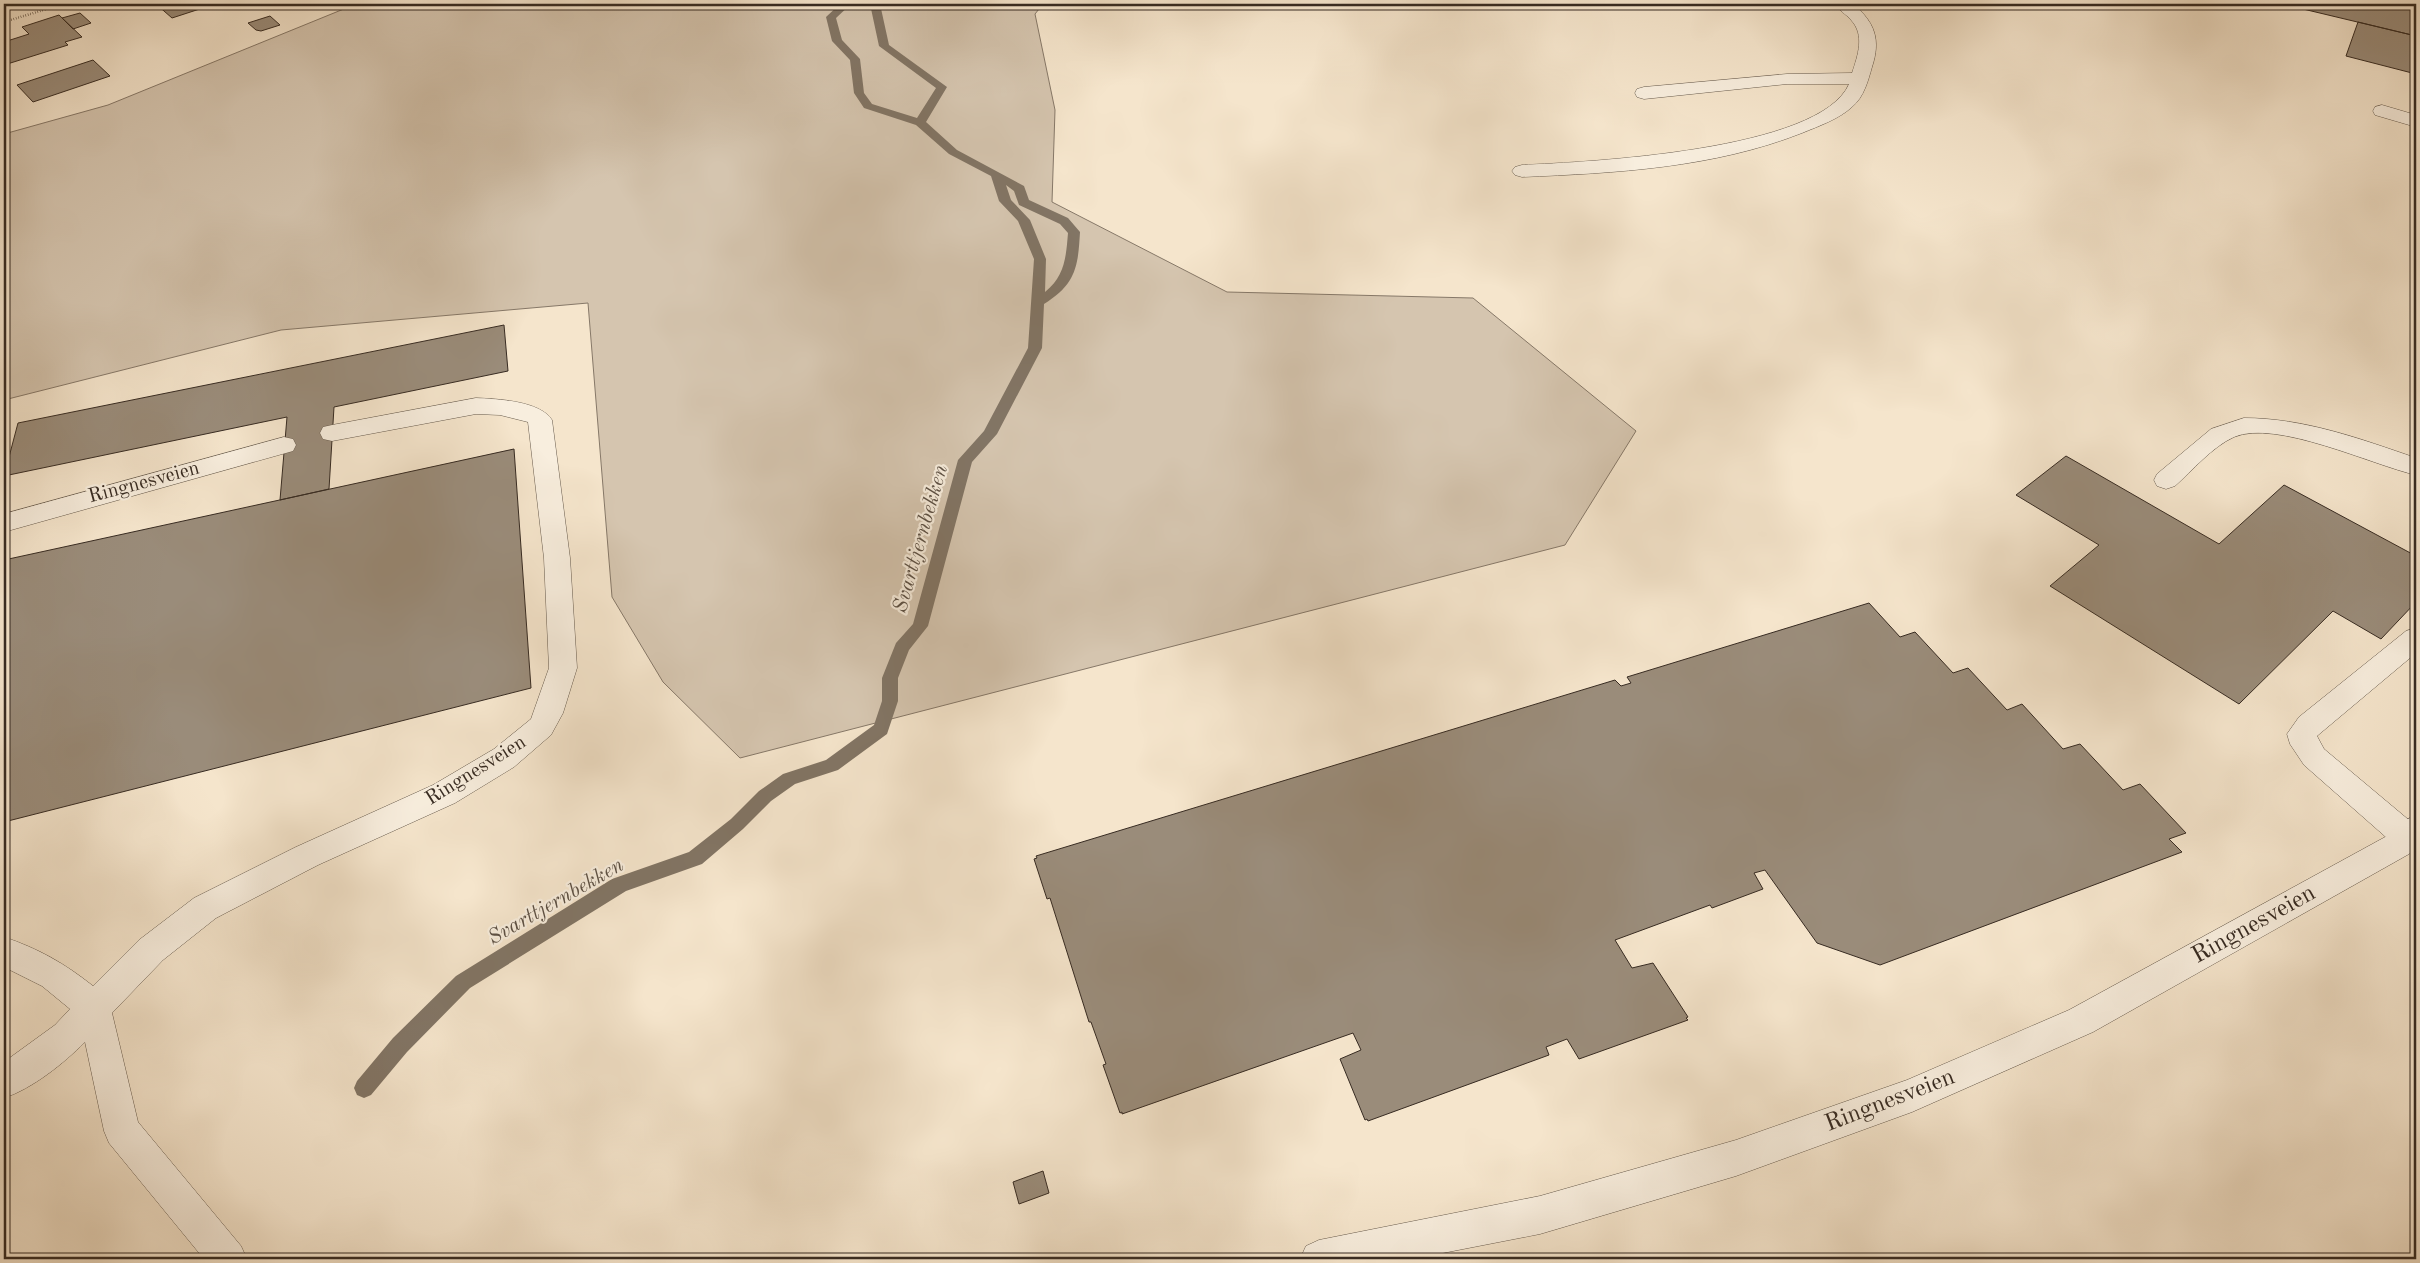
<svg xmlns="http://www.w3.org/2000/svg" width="2420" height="1263" viewBox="0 0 2420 1263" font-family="'Old Standard TT',serif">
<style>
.green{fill:#d5c5af;stroke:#867868}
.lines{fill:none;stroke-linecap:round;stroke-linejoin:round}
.stream{fill:#827565;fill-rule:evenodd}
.building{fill:#9a8c7a;stroke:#372b22}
.lane-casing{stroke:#665a4c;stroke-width:1}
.street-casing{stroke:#665a4c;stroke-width:1}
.path{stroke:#372b22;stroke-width:2.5;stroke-dasharray:0.5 2;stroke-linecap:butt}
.lane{fill:#f8eede;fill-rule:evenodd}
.street{fill:#f8eede;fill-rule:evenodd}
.labels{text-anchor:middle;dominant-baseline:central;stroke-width:4.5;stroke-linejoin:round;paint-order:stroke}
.street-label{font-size:20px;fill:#372b22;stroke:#f8eede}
.water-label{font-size:21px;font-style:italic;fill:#5c5044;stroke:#f8eede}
.near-street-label{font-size:24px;fill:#372b22;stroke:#f8eede}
</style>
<rect width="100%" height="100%" fill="#f5e5cc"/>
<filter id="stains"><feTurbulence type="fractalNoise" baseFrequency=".004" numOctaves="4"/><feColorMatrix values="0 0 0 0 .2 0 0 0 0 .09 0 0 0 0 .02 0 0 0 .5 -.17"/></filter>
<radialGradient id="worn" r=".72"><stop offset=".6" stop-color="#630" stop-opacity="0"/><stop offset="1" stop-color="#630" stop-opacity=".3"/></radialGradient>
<path class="green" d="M356,4h687l-8,10 20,96 -3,92 175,90 246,6 163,133 -71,114 -825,213 -77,-76 -51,-85 -24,-294 -307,27 -277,70v-266l104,-29z"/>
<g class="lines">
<path class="stream" d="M840,4h11l-15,14 6,22 18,19 4,34 8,11 45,14 19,-30 -57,-42 -9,-42h10l9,41 58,42 -21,35 31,28 67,36 5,14 39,18 12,14c-2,35 -4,52 -36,72l-2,44 -45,86 -25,28 -44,164 -19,24 -11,28v23l-11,33 -49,36 -43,14 -24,17 -28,28 -41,35 -76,27 -156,97 -63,64 -36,43 -7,3 -7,-3 -3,-7 3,-7 36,-43 63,-62 156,-97 77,-27 42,-33 28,-28 24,-17 43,-14 48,-35 8,-24v-23l14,-35 17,-19 45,-164 26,-29 44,-83 6,-89 -16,-38 -19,-20 -8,-25 -42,-22 -33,-29 -52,-17 -10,-15 -4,-33 -18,-19 -6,-24zM1006,185l8,6 5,14 41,19 8,9c-2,24 -3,43 -23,59l1,-33 -16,-39 -19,-20z"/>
</g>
<path class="building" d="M156,4h59l-43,14z
M2308,4h108v32l-113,-27z
M80,13l11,10 -18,6 -11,-11z
M59,15l23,22 -17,5 3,3 -64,20v-23l25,-8 -7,-7z
M270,16l10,9 -19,6 -5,-1 -8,-7z
M2358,22l58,14v38l-70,-18z
M93,60l17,16 -77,26 -16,-17z
M504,325l4,46 -174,36 -5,82 -49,11 7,-83 -283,59 14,-53z
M514,449l17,239 -527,134v-262z
M2066,456l153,88 65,-59 132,71v46l-35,37 -48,-28 -94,93 -189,-118 49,-41 -83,-50z
M1869,603l31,34 15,-5 38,41 15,-5 39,42 15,-6 41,45 17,-5 43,46 17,-6 46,49 -17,6 13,13 -302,113 -63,-22 -52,-73 -11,3 9,16 -51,19 -2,-3 -95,35 17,28 21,-5 35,54 -2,1 2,2 -109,39 -12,-20 -21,8 3,8 -181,66 -1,-2 -2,1 -25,-61 21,-9 -8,-17 -231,81v-2l-2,1 -17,-48 3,-1 -15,-42h-2l-39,-124 -3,1 -13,-40 3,-1 -1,-2 579,-176 6,6 10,-3 -4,-6z
M1043,1171l6,22 -30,11 -6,-22z"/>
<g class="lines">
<defs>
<path id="lane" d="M1835,4h18c22,18 28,36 19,63 -4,14 -8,30 -20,40 -13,12 -33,19 -50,26 -89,35 -186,40 -280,44l-7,-2 -3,-4 3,-4 7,-2c66,-3 298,-14 327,-81h-62l-143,15 -7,-2 -2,-4 2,-4 7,-2 143,-13 65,-1c6,-18 13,-38 -1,-53 -5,-6 -13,-10 -16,-16z
M2382,105l34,10v12l-41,-12 -2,-4 2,-4z
M476,398c22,1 64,3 76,22l18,138 7,110 -14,45 -12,22 -37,32 -59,36 -137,62 -102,53 -53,42 -51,53 26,109 103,124 6,13h-43l-95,-116 -5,-12 -19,-89c-22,22 -52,46 -81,56v-36l51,-37 15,-16 -28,-23 -38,-19v-30c35,12 60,26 89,49l46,-46 55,-42 102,-51 137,-62 61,-36 37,-30 18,-51 -5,-110 -16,-136 -28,-7 -24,-1 -144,27 -9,-2 -3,-6 3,-6 9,-2z
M2244,418c60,0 117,21 172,40v17c-44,-10 -140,-56 -182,-38 -22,10 -41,33 -59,49l-9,3 -9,-3 -3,-6 3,-6 54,-45z
M284,437l9,2 3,6 -3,6 -289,81v-18z
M2416,628v25l-99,83 7,13 92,77v21l-9,3 -11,-4 -92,-81 -14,-21 -3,-10 12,-17 107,-86z"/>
<path id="street" d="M2416,816v32l-7,6 -316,178 -181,80 -176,64 -196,58 -128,25h-112l6,-13 13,-6 221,-44 196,-56 171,-60 162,-70 318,-174 18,-16z"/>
</defs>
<use href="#lane" class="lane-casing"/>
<use href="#street" class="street-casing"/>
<path class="path" d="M4,22l59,-18"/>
<use href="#lane" class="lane"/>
<use href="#street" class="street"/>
</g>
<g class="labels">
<g class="street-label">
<text transform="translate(144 483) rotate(-15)">Ringnesveien</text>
<text transform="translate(476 771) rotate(-32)">Ringnesveien</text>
</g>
<g class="water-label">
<text transform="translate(921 539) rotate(-74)">Svarttjernbekken</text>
<text transform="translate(556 902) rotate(-30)">Svarttjernbekken</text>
</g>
<g class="near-street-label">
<text transform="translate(2254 925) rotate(-29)">Ringnesveien</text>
<text transform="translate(1890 1101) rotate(-21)">Ringnesveien</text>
</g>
</g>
<rect width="2420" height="1263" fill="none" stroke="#f5e5cc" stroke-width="20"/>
<rect x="5" y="5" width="2410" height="1253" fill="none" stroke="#372b22" stroke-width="2.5"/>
<rect x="10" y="10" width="2400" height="1243" fill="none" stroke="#372b22"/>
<rect width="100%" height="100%" filter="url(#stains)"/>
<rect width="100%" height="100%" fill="url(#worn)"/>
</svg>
